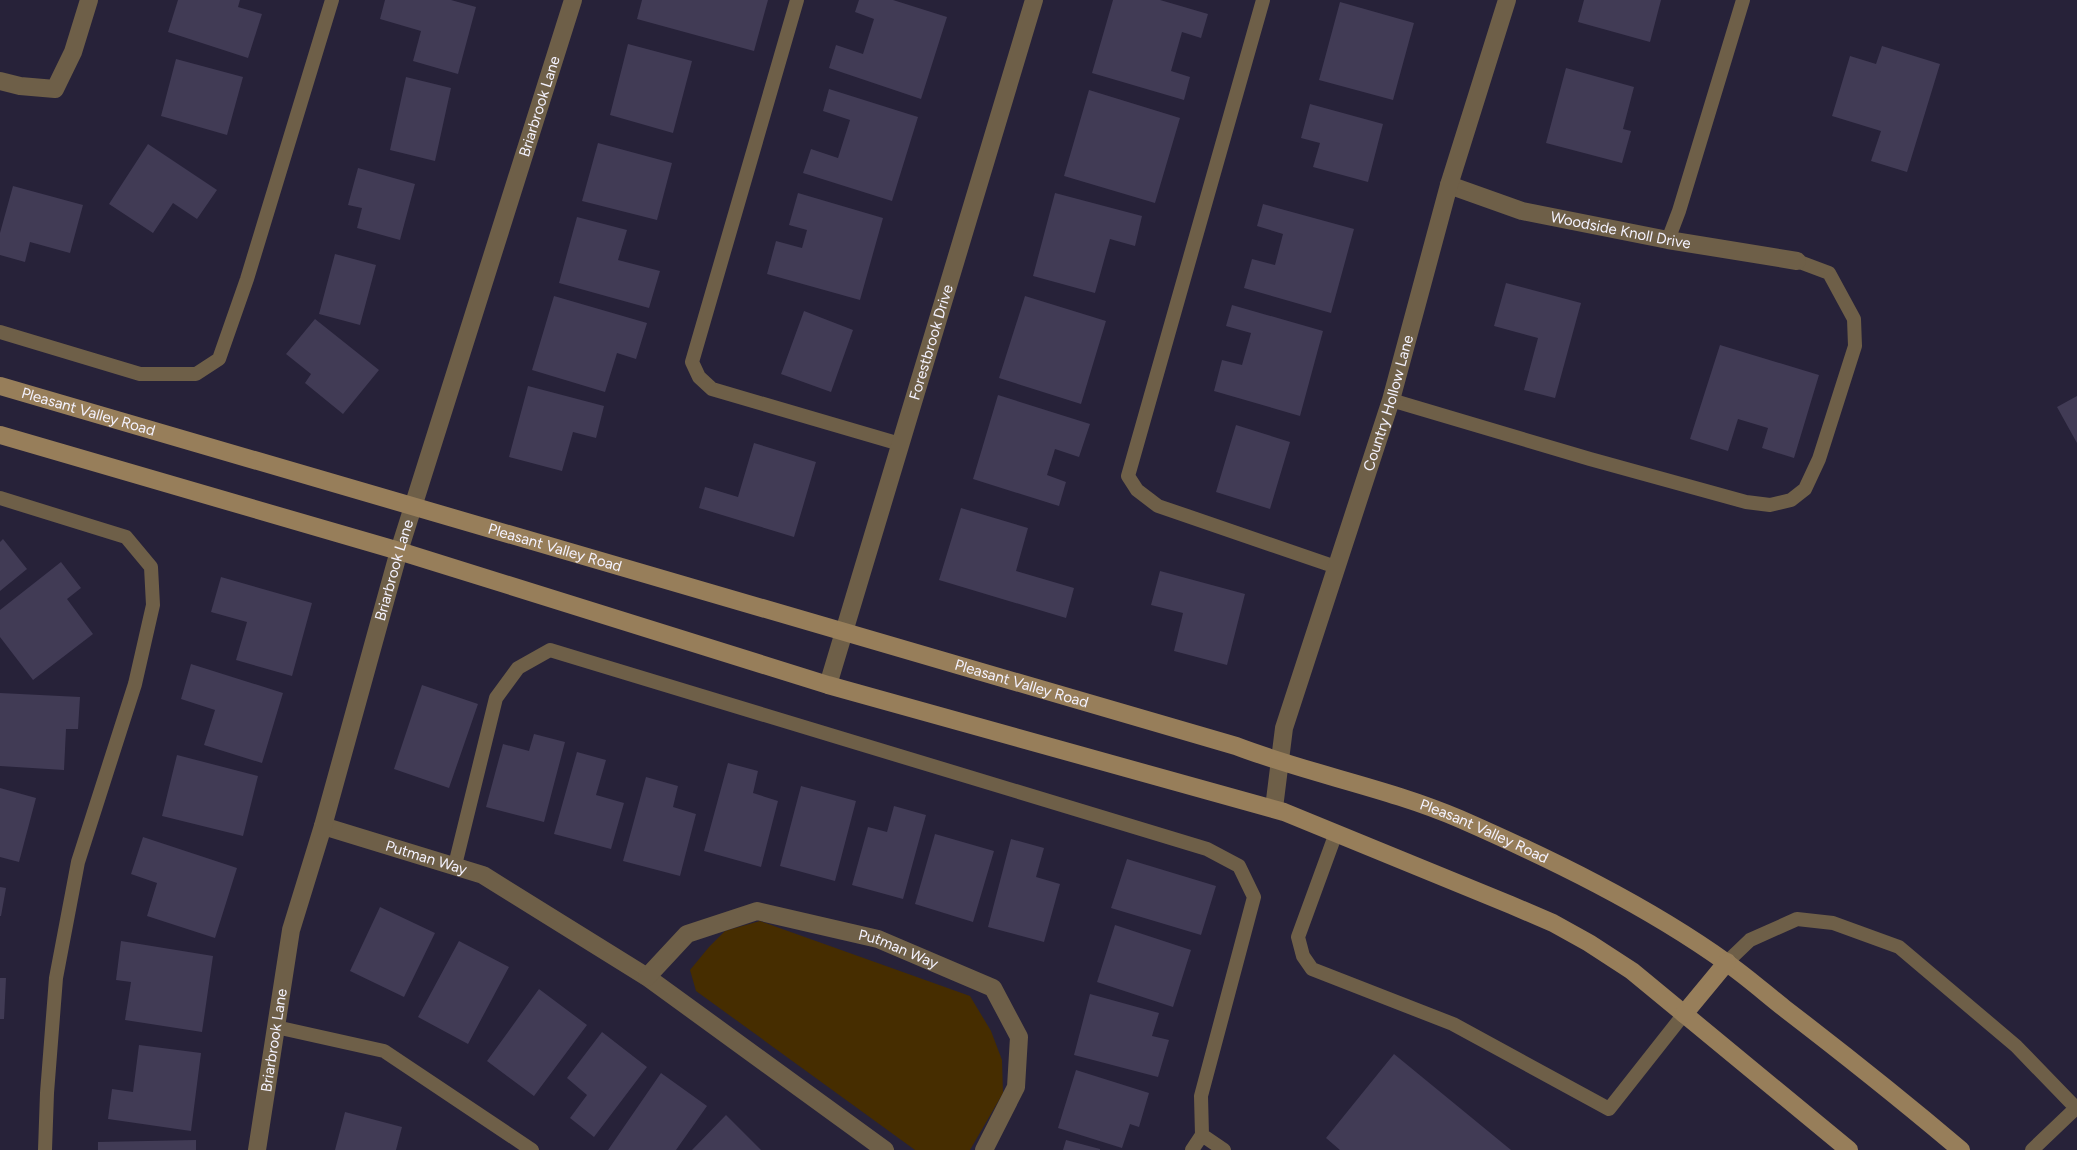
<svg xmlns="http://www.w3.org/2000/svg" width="2077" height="1150" viewBox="0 0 2077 1150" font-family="Figtree,sans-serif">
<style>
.green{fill:#462d00}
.building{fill:#413b55}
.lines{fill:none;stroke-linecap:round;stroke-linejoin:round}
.lane{stroke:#6e5f48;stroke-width:14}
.street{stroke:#6e5f48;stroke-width:18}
.secondary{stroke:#977e5a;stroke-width:18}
.labels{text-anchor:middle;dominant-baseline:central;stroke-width:6;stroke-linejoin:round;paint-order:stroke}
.street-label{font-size:15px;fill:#f4f2fe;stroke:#272239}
</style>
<rect width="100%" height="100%" fill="#272239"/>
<path class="green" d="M760,921l210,75 21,35 11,29 1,33 -33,57h-55l-219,-159 -6,-21 19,-23 16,-16z"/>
<path class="building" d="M178,0h62l-2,7 24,7 -14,44 -80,-26z
M385,0h66l25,7 -18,67 -45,-13 8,-30 -41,-12z
M642,0h126l-14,51 -117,-32z
M859,0h34l54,17 -26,82 -92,-31 7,-23 27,9 11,-35 -19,-7z
M1113,0h47l48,14 -7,24 -19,-6 -11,39 19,6 -6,23 -92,-27z
M1584,0h77l-11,42 -72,-20z
M1340,2l74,21 -21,77 -74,-20z
M628,44l64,17 -19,72 -63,-18z
M1882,46l58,18 -33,108 -36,-11 10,-30 -49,-15 18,-60 26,8z
M176,59l67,18 -16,58 -66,-19z
M1566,68l68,19 -11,42 8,2 -9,32 -76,-20z
M406,77l45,11 -16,73 -45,-11z
M829,89l89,28 -26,84 -89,-28 8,-24 27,9 12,-38 -27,-9z
M1089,90l91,28 -25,85 -91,-27z
M1310,104l73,20 -15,58 -55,-15 7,-24 -19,-5z
M598,143l74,20 -15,57 -75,-19z
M148,144l69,46 -20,29 -24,-16 -20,30 -44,-29z
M358,168l57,16 -15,56 -43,-12 5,-20 -14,-3z
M13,186l70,19 -13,48 -40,-11 -5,20 -25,-7v-22z
M798,193l85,25 -23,82 -93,-26 9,-33 26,7 5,-18 -18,-5z
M1055,193l87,23 -7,30 -25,-7 -15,54 -62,-17z
M1263,204l91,25 -23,84 -87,-25 8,-29 23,6 8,-31 -26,-8z
M577,217l50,13 -9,30 42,11 -11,37 -90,-25z
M335,254l41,11 -16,60 -41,-11z
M1506,283l75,20 -26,95 -31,-8 14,-52 -44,-12z
M554,296l93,27 -11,36 -19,-6 -12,39 -73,-22z
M1025,296l81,25 -25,83 -82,-26z
M1232,305l91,26 -23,85 -86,-25 8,-31 20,5 9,-32 -25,-7z
M804,311l49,19 -22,62 -50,-18z
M315,319l64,51 -36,44 -38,-31 6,-9 -25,-20z
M1720,345l99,30 -25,83 -32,-10 6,-20 -30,-9 -10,32 -38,-12z
M528,386l76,20 -8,32 -23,-6 -11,39 -53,-14z
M998,395l92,29 -11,33 -24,-8 -8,26 19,7 -7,24 -86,-27z
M2077,396v47l-20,-36z
M1236,425l54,17 -20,67 -54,-17z
M754,443l62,19 -22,75 -95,-29 6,-21 33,10z
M961,508l67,20 -12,43 58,17 -8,30 -127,-38z
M3,539l24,30 -27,22v-49z
M61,562l20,26 -14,11 26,35 -60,46 -33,-43v-27z
M1160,571l85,23 -18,71 -53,-14 9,-38 -32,-8z
M221,577l91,26 -20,73 -56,-16 11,-38 -36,-10z
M191,664l92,29 -21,70 -58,-18 11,-35 -34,-11z
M422,685l56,19 -29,84 -55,-19z
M0,693l80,4 -2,32h-12l-2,41 -64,-4z
M534,734l31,8 -21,80 -58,-15 17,-63 26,7z
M577,752l29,8 -10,35 28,8 -13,46 -57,-15z
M177,755l81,21 -15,60 -81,-20z
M728,763l30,8 -5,22 25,8 -17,66 -57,-16z
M646,777l32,9 -5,21 23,7 -16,62 -57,-15z
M801,786l55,15 -21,80 -55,-15z
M0,788l36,10 -17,64 -19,-5z
M894,806l32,9 -23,84 -51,-14 16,-58 19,5z
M935,834l59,17 -21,71 -58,-18z
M143,837l94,31 -22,70 -68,-22 10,-33 -26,-9z
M1011,839l33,9 -8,29 24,7 -16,58 -56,-15z
M1127,859l89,27 -15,49 -90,-27z
M0,887l6,1 -5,28h-1z
M380,907l55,26 -31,64 -54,-26z
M1115,925l76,25 -18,57 -76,-25z
M121,941l92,15 -11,76 -77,-12 6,-38 -15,-2z
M459,941l50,26 -41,77 -50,-27z
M0,978h6l-2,41h-4z
M539,989l48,36 -53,71 -47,-35z
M1090,994l69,19 -7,23 17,4 -11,37 -84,-22z
M602,1032l45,35 -53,70 -24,-19 17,-23 -20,-17z
M139,1045l62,8 -10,78 -83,-12 4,-30 21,3z
M1394,1054l117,96h-171l-14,-12z
M1076,1070l73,23 -10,34 -9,-3 -8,24 -64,-20z
M661,1073l46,33 -31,44h-68z
M345,1112l57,15 -6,23h-61z
M726,1115l35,35h-69z
M196,1140v10h-98v-8z
M1066,1140l34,9v1h-37z"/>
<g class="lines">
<path class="lane" d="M797,0l-105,362 7,15 13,12 188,55
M1263,0l-135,476 9,14 21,16 178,61
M1668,240l11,-29 64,-211
M0,332l140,42h56l23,-15 28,-80 85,-279
M1391,400l199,59 156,43 24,3 21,-5 14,-11 14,-30 36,-113 -1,-27 -25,-46 -32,-12
M0,498l126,39 25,30 2,38 -18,79 -57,178 -22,116 -9,115 -2,57
M1336,833l-38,104 5,19 9,13 141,55 156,85 75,-95
M455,865l41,-167 22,-30 32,-18 657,199 32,17 15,31 -53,199 1,39 22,15
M1727,962l23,-22 47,-21 36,4 66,24 117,99 60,62 -44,42
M276,1027l108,24 148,99
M1192,1150l10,-15"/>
<g class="street">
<path d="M0,81l20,5 35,3 18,-37 16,-52"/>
<path id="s1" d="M1449,185l73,26 146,29 129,21"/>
<path id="s2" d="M828,685l206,-685"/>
<path id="s3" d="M1274,808l10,-80 107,-328 58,-215 58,-185"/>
<path id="s4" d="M323,826l160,49 164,102 238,173"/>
<path id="s5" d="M647,977l40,-43 70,-23 121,28 115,49 26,49 -3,50 -32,63"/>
<path id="s6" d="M257,1150l34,-220 32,-104 76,-275 174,-551"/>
</g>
<g class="secondary">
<path id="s7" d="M0,386l1236,360c73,28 152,42 224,73 91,40 186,86 267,144 20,14 38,30 57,45 60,46 119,93 177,142"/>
<path d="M0,435l399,116 429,134 456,127 227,93 42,18 36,20 43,28 217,179"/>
<path d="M1684,1014l43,-52"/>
</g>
</g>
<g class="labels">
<g class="street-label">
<text stroke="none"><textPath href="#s6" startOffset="1083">Briarbrook Lane</textPath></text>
<text stroke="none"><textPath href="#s1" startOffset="178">Woodside Knoll Drive</textPath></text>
<text stroke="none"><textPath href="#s2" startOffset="358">Forestbrook Drive</textPath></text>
<text stroke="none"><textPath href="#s3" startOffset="422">Country Hollow Lane</textPath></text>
<text stroke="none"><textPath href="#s7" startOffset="92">Pleasant Valley Road</textPath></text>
<text stroke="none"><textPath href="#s7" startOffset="578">Pleasant Valley Road</textPath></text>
<text stroke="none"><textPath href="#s6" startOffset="597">Briarbrook Lane</textPath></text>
<text stroke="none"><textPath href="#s7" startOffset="1064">Pleasant Valley Road</textPath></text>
<text stroke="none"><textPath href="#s7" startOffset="1550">Pleasant Valley Road</textPath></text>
<text stroke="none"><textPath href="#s4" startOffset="108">Putman Way</textPath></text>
<text stroke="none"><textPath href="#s5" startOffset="279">Putman Way</textPath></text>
<text stroke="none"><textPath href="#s6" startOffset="111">Briarbrook Lane</textPath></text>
</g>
</g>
</svg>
